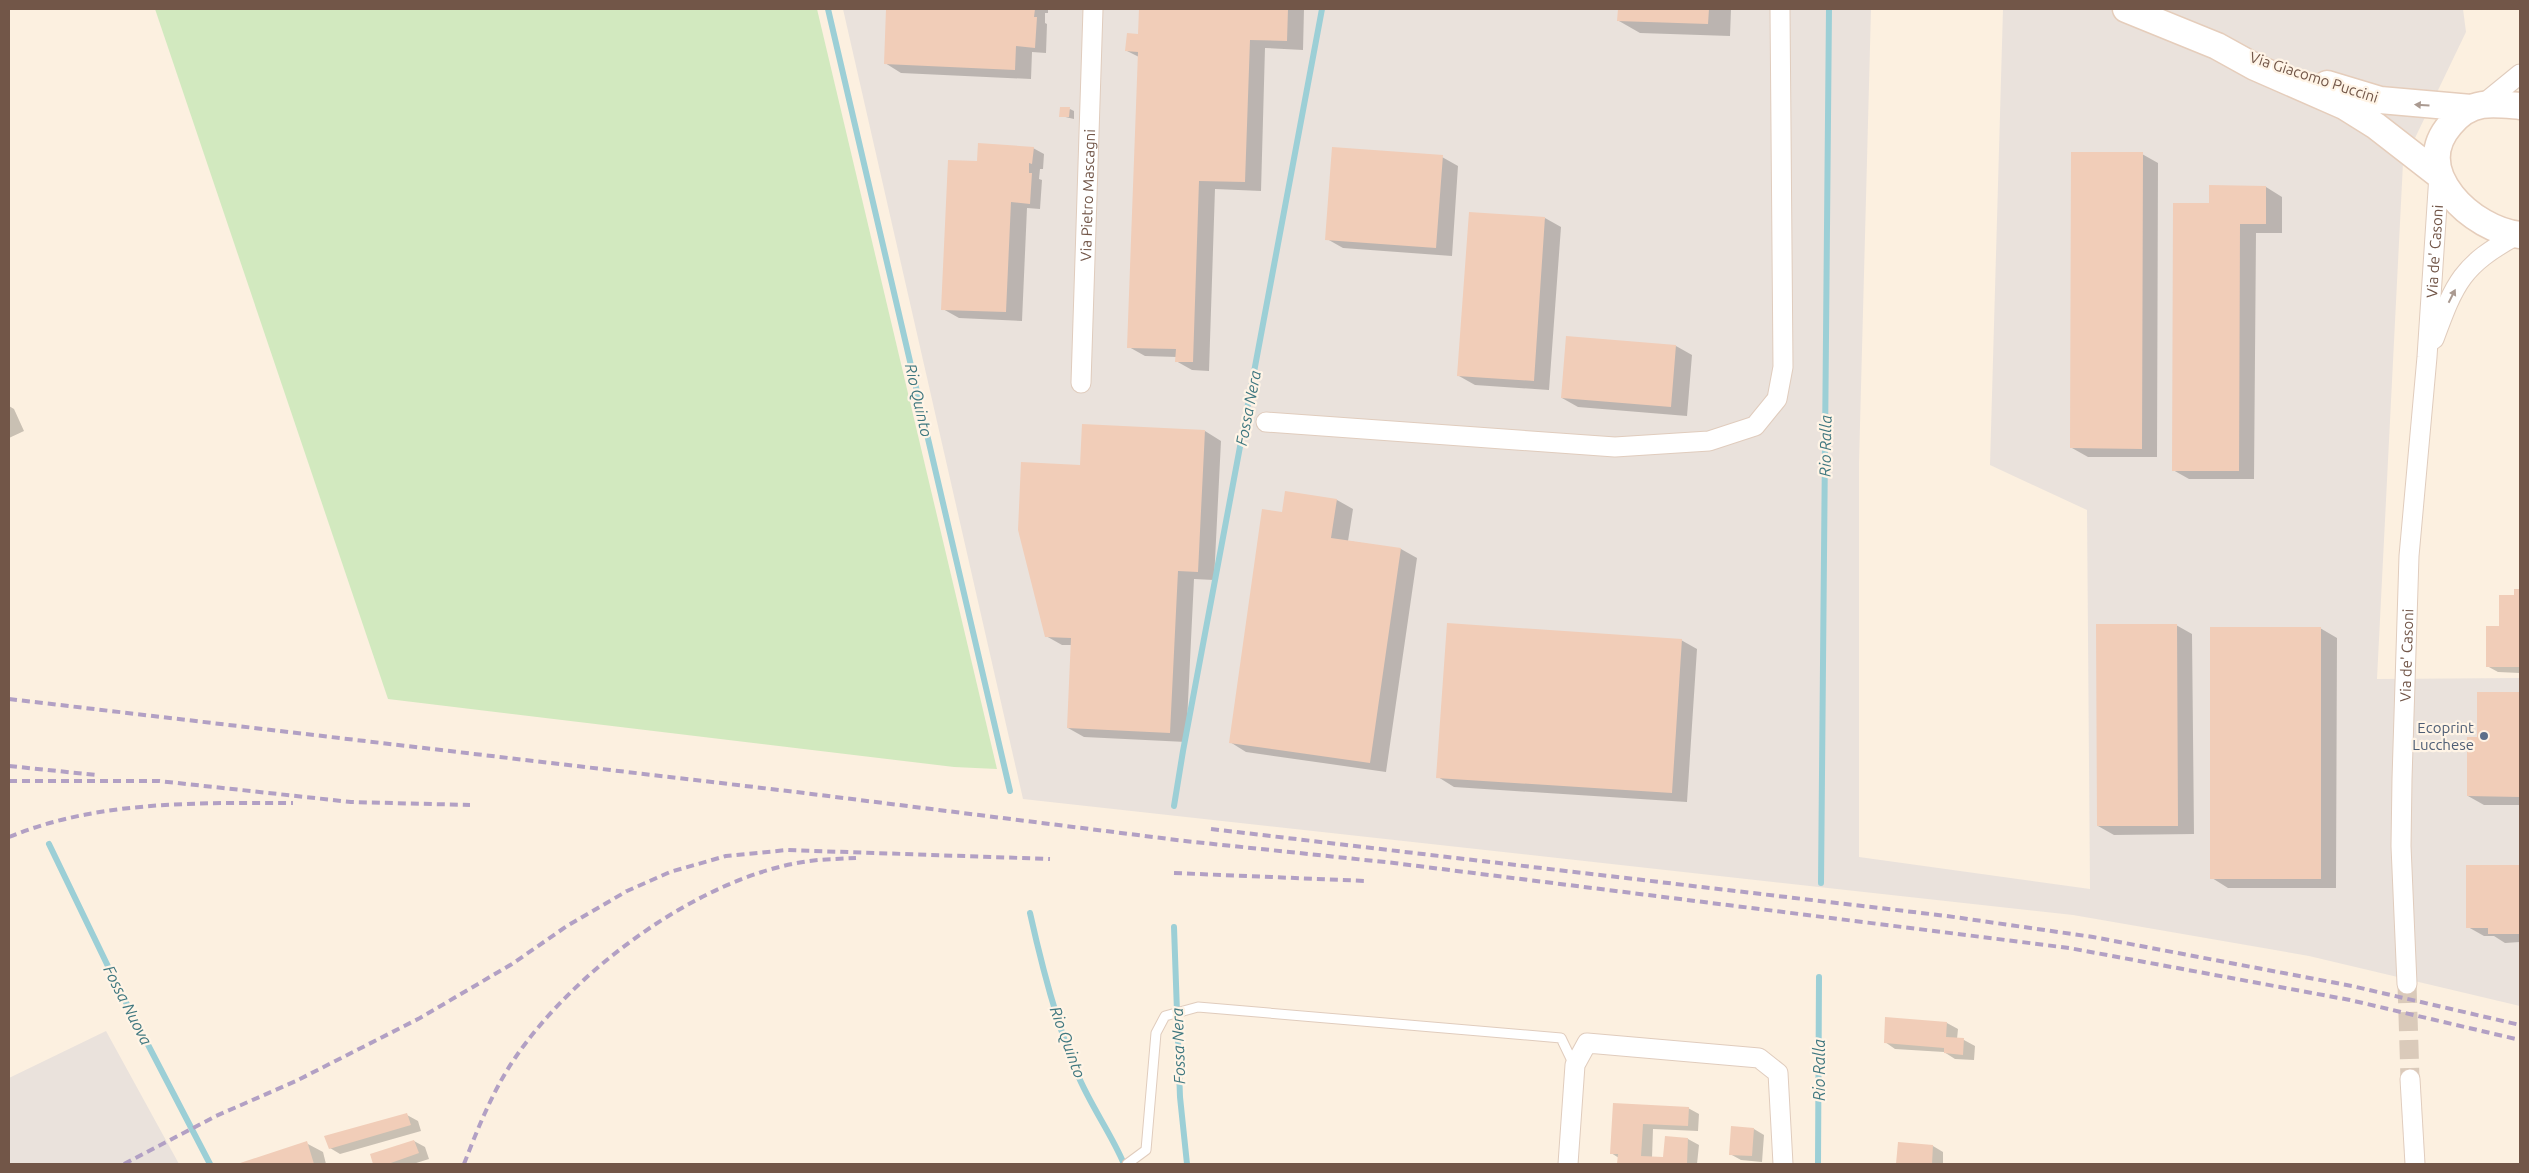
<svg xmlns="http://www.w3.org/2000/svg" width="2529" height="1173" viewBox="0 0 2529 1173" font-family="Ubuntu,sans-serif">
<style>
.industrial{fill:#eae2dc}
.green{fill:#d2e9bf}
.shadow{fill:#0003}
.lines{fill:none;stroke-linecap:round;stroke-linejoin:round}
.stream{stroke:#9ccfd6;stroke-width:6}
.building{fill:#f1cdb8}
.minor-tunnel{stroke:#dacaba;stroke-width:19;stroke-dasharray:19 9;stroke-linecap:butt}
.service-casing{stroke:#e0ccbd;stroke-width:11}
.minor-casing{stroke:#e0ccbd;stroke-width:21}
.secondary-casing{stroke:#e5cdbb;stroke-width:29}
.service{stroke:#fff;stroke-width:9}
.minor{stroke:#fff;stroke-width:19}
.secondary{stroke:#fff;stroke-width:26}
.rail{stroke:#b2a0c4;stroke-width:4;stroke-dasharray:8 5;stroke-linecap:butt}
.oneway{fill:#aa9a91}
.service-dot{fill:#5c6f8a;stroke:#fff4e6;stroke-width:2}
.labels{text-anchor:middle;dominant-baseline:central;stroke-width:4.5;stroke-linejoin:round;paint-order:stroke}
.street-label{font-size:15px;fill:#725648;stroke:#fff4e6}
.service-label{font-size:15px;fill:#4e5e75;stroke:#fff4e6;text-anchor:end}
.water-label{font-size:16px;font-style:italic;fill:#3f777f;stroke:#fff4e6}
</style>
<rect width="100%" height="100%" fill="#fcf0e0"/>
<path class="industrial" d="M843,9h1028l-12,454v394l231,32 -3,-379 -97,-45 13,-456h460l3,23 -63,131 -26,516 143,-1v328l-211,-50 -236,-41 -1050,-116z
M106,1031l73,133h-170v-86z"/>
<path class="green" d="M155,9h662l180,760 -43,-2 -566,-68z"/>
<path class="shadow" d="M888,9h160v4h-3v10l2,1 -1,29 -14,-1 -1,27 -130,-6 -16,-10z
M1140,9h164l-1,41 -38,-2 -4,143 -46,-2 -6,182 -17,-1 -16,-9 1,-4 -32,-1 -16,-9 10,-290 -12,-6 12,-16z
M1619,9h112l-1,27 -90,-3 -21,-12z
M1070,109l4,2v8l-13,-3z
M1033,148l11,6 -1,15h-3l-1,10 3,1 -2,29 -13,-1 -5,113 -63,-3 -16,-9 39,-146z
M2142,154l16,9 -1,294h-69l-16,-9z
M1442,157l16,9 -6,90 -109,-8 -16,-9z
M2266,187l16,10v36h-26l-2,246h-65l-16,-9 37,-266z
M1545,218l16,9 -12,163 -74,-5 -16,-9z
M1676,346l16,9 -5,61 -109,-9 -16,-9z
M9,406l5,3 10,22 -15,7z
M1205,431l16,10 -7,139 -20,-1 -8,163 -102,-5 -16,-9 4,-83h-10l-16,-9z
M1337,500l16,9 -5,32 53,8 16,9 -31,214 -140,-20 -16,-10 53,-229z
M2516,590h4v83l-22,-1 -11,-6 13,-39 15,-30z
M2176,625l16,9 2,200 -80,1 -16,-9z
M2320,628l17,10 -1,250h-108l-16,-10z
M1681,640l16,9 -10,153 -233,-15 -16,-10z
M2478,693l42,1v111h-36l-16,-9 10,-58z
M2467,866h53v76l-15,1 -11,-7h-10l-16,-9z
M1887,1019l60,4 11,6 -1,10 7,1 11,6 -1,14 -19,-1 -11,-7 -49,-3 -10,-7z
M1614,1104l74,4 11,6 -1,17 -45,-2 -1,29h12l2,-20 22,1 11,6 -2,19h-78v-6l-8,-5z
M407,1115l11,6 3,10 -81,23 -10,-6z
M1754,1129l10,6 -2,27 -21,-2 -11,-6z
M414,1141l11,6 4,12 -16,5h-39l-3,-9z
M306,1143l17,9 3,12h-86z
M1899,1144l34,2 10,6v12h-45z"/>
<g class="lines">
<path class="stream" d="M828,9l182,782
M1174,806l9,-55 139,-742
M49,844l69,143 92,177
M1821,883l8,-874
M1030,913c12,54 26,109 47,160 13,32 34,60 47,91
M1174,927l6,170 7,67
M1818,1164l1,-187"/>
</g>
<path class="building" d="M886,9h149l-1,8h3l-2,31 -19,-2 -1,24 -131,-6z
M1139,9h149l-1,32 -37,-1 -5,142 -46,-1 -6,181h-18l1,-13 -49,-1 11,-296 -13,-1 2,-18 11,1z
M1618,9h91l-1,15 -91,-3z
M1060,107h10l-1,10h-10z
M978,143l56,4 -2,17 -3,-1v10h3l-2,31 -19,-2 -5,110 -65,-2 7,-150 29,1z
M1332,147l111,8 -7,93 -111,-8z
M2071,152h72l-1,297 -72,-1z
M2209,185l57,1v38h-26l-1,247h-67l1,-268h36z
M1469,212l76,5 -11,164 -77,-5z
M1566,336l110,9 -5,62 -110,-9z
M1082,424l123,6 -7,142 -20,-1 -8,162 -103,-5 4,-90 -26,-1 -27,-107 3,-68 59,3z
M1285,491l52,8 -6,39 70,10 -31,215 -141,-20 33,-234 20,3z
M2514,589h6v78h-34v-41h13v-31h15z
M1447,623l235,16 -10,154 -236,-15z
M2096,624h81l1,202h-81z
M2210,627h111v252h-111z
M2477,692h43v105l-53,-1v-59h10z
M2466,865h54v69h-32v-6h-22z
M1885,1017l62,5 -1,15 18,1 -1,17 -19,-2v-5l-60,-5z
M1613,1103l76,4 -1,19 -45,-2 -2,32 22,1 2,-21 23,2 -1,26h-70l1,-10h-8z
M407,1113l4,12 -82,24 -5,-13z
M1731,1126l23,2 -2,28 -23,-1z
M414,1140l5,13 -31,11h-15l-3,-10z
M307,1141l7,23h-77z
M1898,1142l35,3 -1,19h-36z"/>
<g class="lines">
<path class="minor-tunnel" d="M2407,984l3,95"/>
<defs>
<path id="service" d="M1127,1164l19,-14 10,-117 9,-17 33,-9 363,31 13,27"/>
<g id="minor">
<path d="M2482,105l38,-31"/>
<path d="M2434,339c21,-57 28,-74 83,-104"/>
<path id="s1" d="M1081,383l12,-374"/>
<path d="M1266,422l349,25 94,-6 46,-15 22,-27 6,-32 -3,-358"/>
<path id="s2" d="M2407,984l-6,-138 1,-67 7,-223 18,-199 12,-182"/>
<path d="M2410,1079l5,85"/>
<path d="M1568,1164l7,-99 12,-22 172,15 19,15 5,91"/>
</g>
<path id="secondary" d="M2126,9l91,37 38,21 89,39 32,20 63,49
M2327,84l53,16 91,8
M2520,106c-12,-1 -26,-3 -38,-1 -13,2 -24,10 -32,20 -41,47 23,105 70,110"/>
</defs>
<use href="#service" class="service-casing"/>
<use href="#minor" class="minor-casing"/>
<use href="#secondary" class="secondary-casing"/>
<use href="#service" class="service"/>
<use href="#minor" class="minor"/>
<use href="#secondary" class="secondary"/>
<path class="rail" d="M9,699l779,92 397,50 209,22 675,85 281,52 170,40
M9,766l87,9
M9,781h150l192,21 119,3
M1211,829l736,87 146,21 259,49 168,39
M9,837c90,-37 189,-34 284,-34
M1174,873l192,8
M124,1164l92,-48 80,-35 124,-63 92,-54 55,-38 60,-35 43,-19 56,-16 61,-6 263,9
M464,1164c14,-36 29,-74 51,-106 59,-87 182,-179 288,-196 17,-3 35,-3 53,-4"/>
</g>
<defs><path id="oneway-solid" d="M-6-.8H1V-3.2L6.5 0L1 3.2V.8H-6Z" transform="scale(1.25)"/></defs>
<g class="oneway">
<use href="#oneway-solid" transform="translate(2422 105) rotate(-176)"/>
<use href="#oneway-solid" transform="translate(2452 296) rotate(-63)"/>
</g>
<circle class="service-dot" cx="2484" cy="736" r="5"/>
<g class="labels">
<g class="street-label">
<text transform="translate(2314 77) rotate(18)">Via Giacomo Puccini</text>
<text stroke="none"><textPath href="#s1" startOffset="188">Via Pietro Mascagni</textPath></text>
<text stroke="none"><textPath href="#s2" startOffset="734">Via de' Casoni</textPath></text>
<text stroke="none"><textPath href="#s2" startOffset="329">Via de' Casoni</textPath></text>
</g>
<g class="service-label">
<text x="2474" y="727">Ecoprint<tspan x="2474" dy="17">Lucchese</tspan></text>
</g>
<g class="water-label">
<text transform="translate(919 400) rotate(77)">Rio Quinto</text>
<text transform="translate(1248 408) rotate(-79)">Fossa Nera</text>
<text transform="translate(1825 446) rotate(-89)">Rio Ralla</text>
<text transform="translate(128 1005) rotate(63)">Fossa Nuova</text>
<text transform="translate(1068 1042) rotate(70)">Rio Quinto</text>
<text transform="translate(1178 1046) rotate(-92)">Fossa Nera</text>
<text transform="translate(1819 1070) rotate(-90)">Rio Ralla</text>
</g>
</g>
<rect width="2529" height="1173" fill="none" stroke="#725648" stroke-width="20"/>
</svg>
